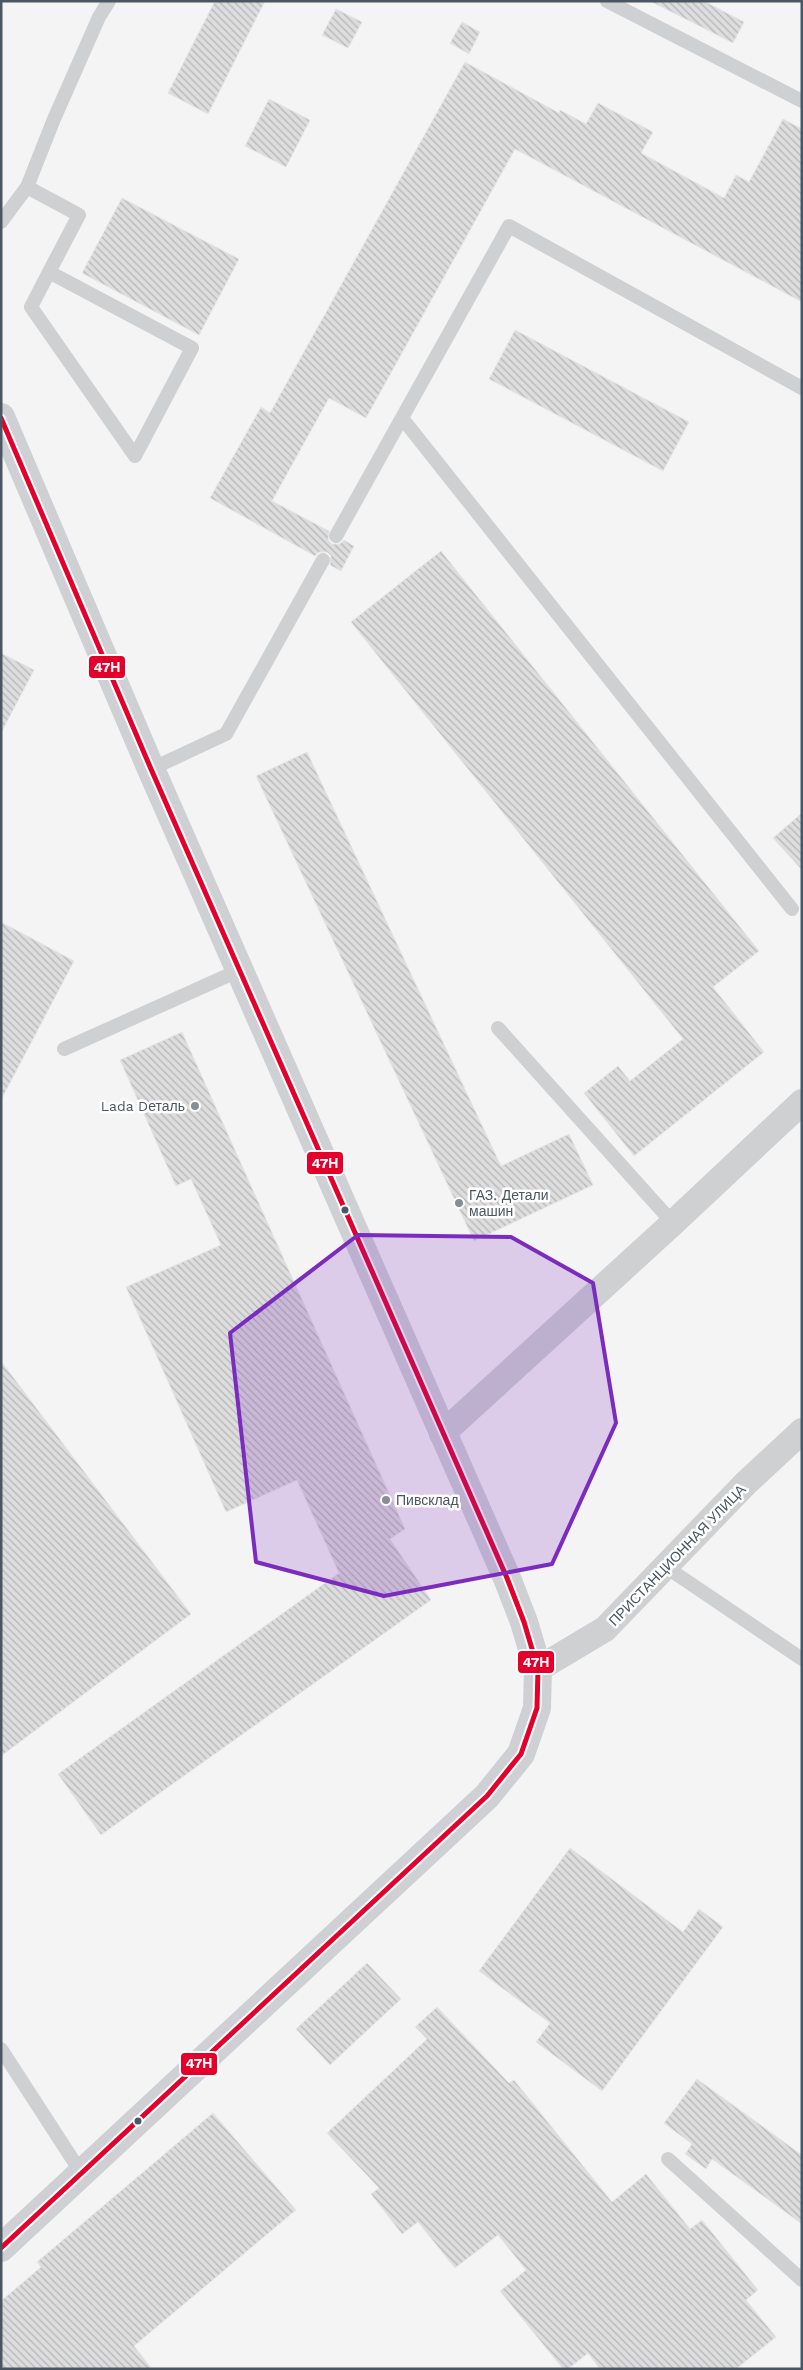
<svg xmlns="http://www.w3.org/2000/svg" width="803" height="2370" viewBox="0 0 803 2370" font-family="'Work Sans',sans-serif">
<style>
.building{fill:url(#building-back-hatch);stroke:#e5e6e7}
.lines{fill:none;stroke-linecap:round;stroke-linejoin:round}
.lane{stroke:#ced0d2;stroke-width:14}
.street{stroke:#ced0d2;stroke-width:26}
.secondary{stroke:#ced0d4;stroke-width:28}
.bus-1-casing{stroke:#fff;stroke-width:9}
.bus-1{stroke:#e4002b;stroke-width:5}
.marked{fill:#7b2cbf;fill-opacity:0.2;stroke:#7b2cbf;stroke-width:4;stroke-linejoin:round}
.poi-dot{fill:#868d94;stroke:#fff;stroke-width:2}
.bus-dot{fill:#4a5661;stroke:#fff;stroke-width:2}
.labels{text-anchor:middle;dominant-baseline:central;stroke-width:5;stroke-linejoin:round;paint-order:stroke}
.poi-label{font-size:14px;fill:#4a5661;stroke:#fff;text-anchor:start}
.street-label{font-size:14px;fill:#4a5661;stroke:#fff}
.line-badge{stroke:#fff;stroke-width:2}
.badge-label{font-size:14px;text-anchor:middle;font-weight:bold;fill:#fff}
</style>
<defs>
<pattern id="building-back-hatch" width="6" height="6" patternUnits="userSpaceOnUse" patternTransform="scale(1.25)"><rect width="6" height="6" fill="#ddddde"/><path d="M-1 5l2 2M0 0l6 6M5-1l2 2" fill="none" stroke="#b5b6b7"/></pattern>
</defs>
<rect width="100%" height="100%" fill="#f4f4f4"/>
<path class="building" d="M215,1h50l-57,113 -40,-21z
M650,1h54l40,21 -11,21z
M336,9l26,13 -14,26 -26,-13z
M462,22l18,10 -11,22 -19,-11z
M465,62l94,51 1,-3 26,14 12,-21 55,29 -12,21 83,45 12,-23 13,7 34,-63 19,10v173l-287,-153 -149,269 -37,-20 -57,103 57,30 -1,9 4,4h8l4,-4 10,6 -13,25 -11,-6 1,-9 -4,-4h-8l-4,4 -105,-58 51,-91 9,6z
M269,99l41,21 -24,47 -41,-21z
M122,198l117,61 -40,76 -117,-62z
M515,330l174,92 -26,49 -174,-92z
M441,551l318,400 -46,36 51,65 -130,104 -50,-63 34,-27 12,15 53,-42 -332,-417z
M1,653l33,17 -33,63z
M307,752l194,414 68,-32 24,51 -119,56 -218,-465z
M802,813v57l-29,-32z
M1,922l73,39 -73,139z
M182,1032l223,497 -15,10 41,61 -330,235 -43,-61 281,-201 -42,-93 -71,32 -100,-225 95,-42 -30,-66 -15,7 -56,-126z
M1,1361l190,253 -190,142z
M570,1848l113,84 16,-23 24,18 -121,164 -66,-49 14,-19 -71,-52z
M367,1963l34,36 -71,66 -34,-36z
M437,2007l72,76 5,-3 98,122 34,-28 44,55 12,-9 56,70 -12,10 30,37 -40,32h-136l-12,-16 -20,16h-5l-63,-78 26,-21 -28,-35 -43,33 -37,-46 -16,12 -31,-40 8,-6 -52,-55 100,-94 -12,-12z
M697,2079l105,76v69l-90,-65 -6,10 -21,-15 7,-10 -28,-21z
M213,2113l83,97 -162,136 18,23h-151v-68l40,-34 -4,-5z"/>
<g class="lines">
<path class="lane" d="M607,1l195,100
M27,187l52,28 -30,57 143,76 -57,108 -104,-149 18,-35
M1,222l26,-35 27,-68 45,-102 10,-16
M402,418l390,491
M336,536l173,-310 293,162
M151,769l75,-35 97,-174
M498,1028l175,195
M64,1049l176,-79
M666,1567l136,92
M1,2049l81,125
M668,2159l134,121"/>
<path class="street" d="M442,1434l231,-211 129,-121
M538,1669l67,-40 141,-146 56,-52"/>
<path class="secondary" d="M1,417l150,352 356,809 17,44 14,47 -1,39 -16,46 -34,42 -486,452"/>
<defs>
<path id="bus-1" d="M1,418l150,351 356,809 17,44 14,47 -1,39 -16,46 -34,42 -486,452"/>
</defs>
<use href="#bus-1" class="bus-1-casing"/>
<use href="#bus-1" class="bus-1"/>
</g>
<path class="marked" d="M358,1235l153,2 82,46 23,140 -64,141 -168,32 -128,-34 -26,-229z"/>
<g class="poi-dot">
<circle cx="195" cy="1106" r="5"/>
<circle cx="459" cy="1203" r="5"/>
<circle cx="386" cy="1500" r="5"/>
</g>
<g class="bus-dot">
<circle cx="345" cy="1210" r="4.5"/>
<circle cx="138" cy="2121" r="4.5"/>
</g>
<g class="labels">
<g class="poi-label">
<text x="185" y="1106" text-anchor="end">Lada Dеталь</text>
<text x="469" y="1195">ГАЗ. Детали<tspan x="469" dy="16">машин</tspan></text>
<text x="396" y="1500">Пивсклад</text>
</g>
<g class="street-label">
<text transform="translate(677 1555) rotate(-46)">ПРИСТАНЦИОННАЯ УЛИЦА</text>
</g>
</g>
<g class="line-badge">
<rect x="88" y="655" width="38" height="24" rx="5" fill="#e4002b"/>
<rect x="306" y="1151" width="38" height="24" rx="5" fill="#e4002b"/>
<rect x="517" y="1650" width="38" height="24" rx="5" fill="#e4002b"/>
<rect x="180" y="2052" width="38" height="24" rx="5" fill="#e4002b"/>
</g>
<g class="badge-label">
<text x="107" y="672">47Н</text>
<text x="325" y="1168">47Н</text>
<text x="536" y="1667">47Н</text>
<text x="199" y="2068">47Н</text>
</g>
<rect width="803" height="2370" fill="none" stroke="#4a5661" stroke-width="5"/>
</svg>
